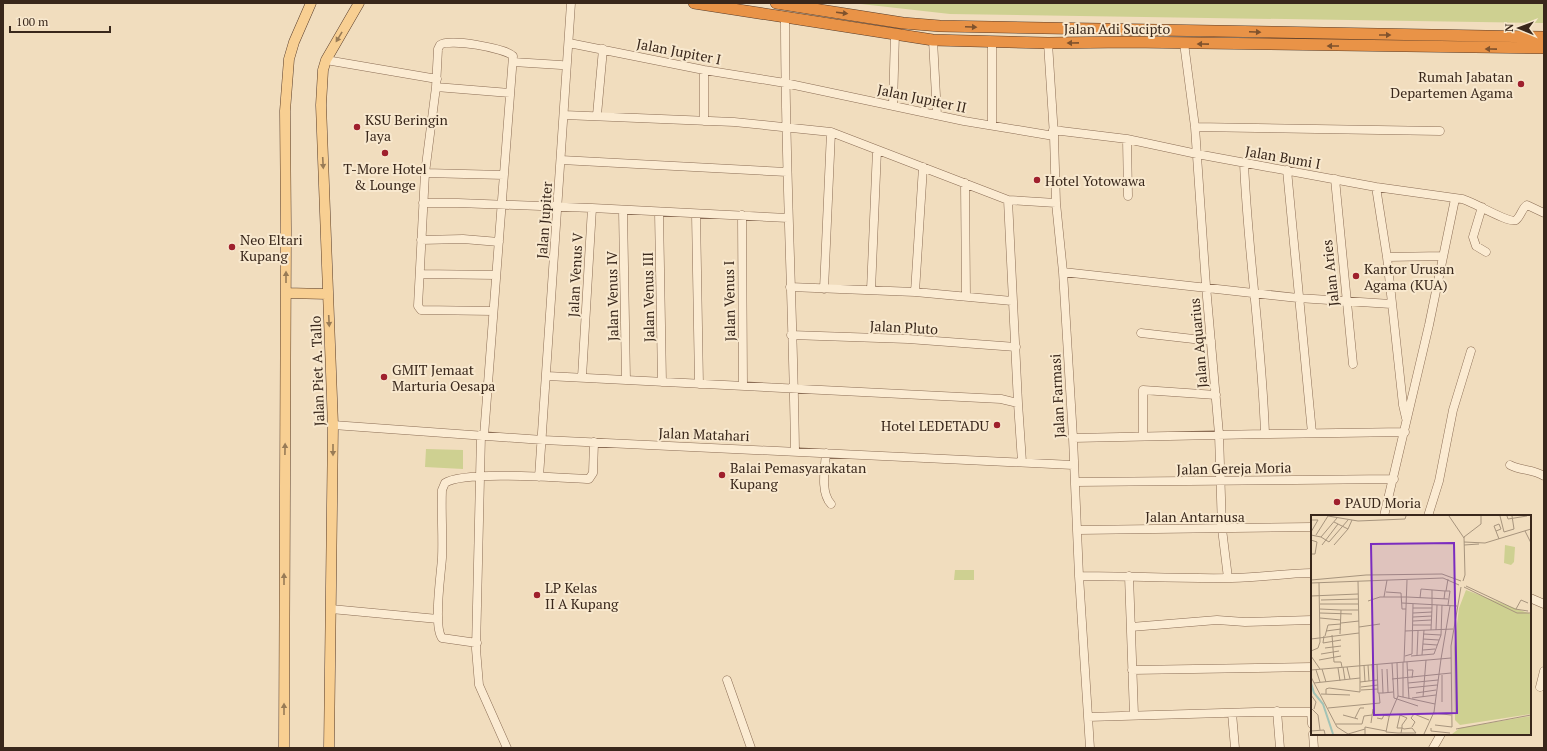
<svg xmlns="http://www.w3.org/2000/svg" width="1547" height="751" viewBox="0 0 1547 751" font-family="'PT Serif',serif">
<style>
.green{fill:#ced091}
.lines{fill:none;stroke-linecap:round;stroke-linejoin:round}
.minor-casing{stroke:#8b6d55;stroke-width:9}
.major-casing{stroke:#583c2a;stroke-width:11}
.highway-casing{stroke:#583c2a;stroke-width:12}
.minor{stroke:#fbebd2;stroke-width:8}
.major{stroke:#f8cf92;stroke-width:10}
.highway{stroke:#e99347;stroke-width:11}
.oneway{fill:#7f522d}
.oneway2{fill:#987b56}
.poi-dot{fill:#9f202d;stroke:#f8e8ce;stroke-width:1.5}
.labels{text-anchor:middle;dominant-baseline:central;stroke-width:4;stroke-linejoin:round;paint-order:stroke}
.street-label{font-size:14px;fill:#39271b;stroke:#f8e8ce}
.poi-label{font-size:14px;fill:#39271b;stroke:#f8e8ce;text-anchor:start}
.inset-river{fill:none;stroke:#a2c3b6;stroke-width:2}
.inset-road{fill:none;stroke:#a7947d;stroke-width:1}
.view{fill:#7b2cbf;fill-opacity:0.15;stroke:#7b2cbf;stroke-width:2}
.inset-edge{fill:none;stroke:#39271b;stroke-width:2}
</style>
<rect width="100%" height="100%" fill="#f1ddbe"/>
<path class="green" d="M852,3h692v20l-594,-9z
M426,449l37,1v19l-38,-2z
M955,570h19v10h-20z"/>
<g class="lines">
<defs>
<path id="minor" d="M785,18c0,144 8,288 10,433
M933,40l4,75
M569,43l135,27 81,13 179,38 90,15
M1048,43l6,93 2,67 7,69 10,166 6,138 11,172
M1184,43l11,84 11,159 13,148 3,95 6,49
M326,60l111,19
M513,62l48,3
M704,70v51
M436,87l-11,86 -7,133 3,4 72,1
M893,106l2,-73
M564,115l170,7 97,10 177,68 10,203
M597,115l6,-66
M992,125v-84
M1195,127l245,4
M1053,130l74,9 70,15 179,33 86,12c10,2 47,25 54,21 5,-4 6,-12 11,-15l17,8
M1127,139l1,57
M561,160l226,12
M1244,163c4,91 18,181 21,271l140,-2
M1287,170l25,263
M425,173l79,2
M1335,179l18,185
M965,183l1,113
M1376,187l11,70 16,148 3,13
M1008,200l48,3
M423,203h35l134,5 -10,169
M1482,207l-9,30 3,9 10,6
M592,208l196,10
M623,210l3,170
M659,212l3,170
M696,214l3,170
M742,215l1,171
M421,240l42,-1 36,3
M1387,257l56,-1
M1063,272l235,26 93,6
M420,274l76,1
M790,287l125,5 97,9
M824,289l7,-157
M871,290l6,-140
M915,292l8,-125
M1141,333l70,8
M791,335l117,4 108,8
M547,376l454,23 17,4 4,59
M333,425l210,15 530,25
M481,435l-5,214 3,36 28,63
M1143,435v-45l73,5
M484,436l29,-380c-8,-8 -64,-18 -73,-11l-2,4 -2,38 74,6
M1073,438l192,-4
M826,453c-1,15 -6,39 5,51
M1510,465c11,6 23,4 34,11
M539,477l32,-474
M1075,482l319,-3
M1384,516l45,-191 26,-126
M1428,516l11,-35 14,-71 18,-59
M1078,530l234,-3
M1079,576c51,0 102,3 153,2 27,0 53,-5 80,-5
M1129,576l5,139
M1530,598l14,6
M331,609l107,10
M1131,627l86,-7 28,2 67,-2
M477,643l-35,-5c-9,-12 -1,-64 0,-80 1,-23 -1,-45 0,-68l3,-7c18,-13 118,-5 144,-4l4,-6 1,-31
M1132,670l180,-3
M727,680l24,68
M1540,687l4,-16
M1277,711l3,37
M1311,712l1,12
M1232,713l3,35
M1088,717l168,-5h56
M1313,734l1,14
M1433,748l8,-14"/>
<path id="major" d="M286,293l41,1
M284,748l2,-518 -1,-119 4,-52 5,-17 17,-39
M329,748l4,-323 -12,-320 2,-35 3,-10 33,-57"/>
<path id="highway" d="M694,3l239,37 115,3 80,-1 416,6
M776,3l127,20 37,3 604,11"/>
</defs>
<use href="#minor" class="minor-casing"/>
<use href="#major" class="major-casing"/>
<use href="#highway" class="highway-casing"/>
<use href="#minor" class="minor"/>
<use href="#major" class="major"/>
<use href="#highway" class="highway"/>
</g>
<defs><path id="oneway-solid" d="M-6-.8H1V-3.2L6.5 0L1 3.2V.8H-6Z"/></defs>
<g class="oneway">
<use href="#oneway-solid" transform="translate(842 13) rotate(7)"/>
<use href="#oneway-solid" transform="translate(971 27) rotate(2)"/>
<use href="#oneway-solid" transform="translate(1255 32) rotate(2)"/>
<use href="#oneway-solid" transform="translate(1385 35)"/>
<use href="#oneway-solid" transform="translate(1073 43) rotate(179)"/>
<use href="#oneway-solid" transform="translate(1203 44) rotate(-179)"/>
<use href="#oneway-solid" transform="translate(1333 46) rotate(180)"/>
<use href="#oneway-solid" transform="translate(1491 49) rotate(-179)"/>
</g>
<g class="oneway2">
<use href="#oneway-solid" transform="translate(339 37) rotate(121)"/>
<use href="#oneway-solid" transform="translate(323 163) rotate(87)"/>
<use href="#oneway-solid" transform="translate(286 277) rotate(-90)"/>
<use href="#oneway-solid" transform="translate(329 321) rotate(87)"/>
<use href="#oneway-solid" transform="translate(285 449) rotate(-89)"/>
<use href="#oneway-solid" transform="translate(333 450) rotate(90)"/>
<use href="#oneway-solid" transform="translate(284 579) rotate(-90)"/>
<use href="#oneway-solid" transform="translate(284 709) rotate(-90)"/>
</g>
<g class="poi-dot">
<circle cx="1521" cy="84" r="4"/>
<circle cx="357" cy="127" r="4"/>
<circle cx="385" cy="153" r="4"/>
<circle cx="1037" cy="180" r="4"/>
<circle cx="232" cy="247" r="4"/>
<circle cx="1356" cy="276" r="4"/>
<circle cx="384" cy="377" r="4"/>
<circle cx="997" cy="425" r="4"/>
<circle cx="722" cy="475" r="4"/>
<circle cx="1337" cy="502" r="4"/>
<circle cx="537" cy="595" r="4"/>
</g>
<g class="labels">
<g class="street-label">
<text x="1117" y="28">Jalan Adi Sucipto</text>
<text transform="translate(679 51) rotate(11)">Jalan Jupiter I</text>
<text transform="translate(922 98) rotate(12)">Jalan Jupiter II</text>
<text transform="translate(1283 157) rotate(10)">Jalan Bumi I</text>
<text transform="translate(544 220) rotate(-86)">Jalan Jupiter</text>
<text transform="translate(1330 273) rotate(-96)">Jalan Aries</text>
<text transform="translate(575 275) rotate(-87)">Jalan Venus V</text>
<text transform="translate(612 296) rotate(-91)">Jalan Venus IV</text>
<text transform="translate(648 297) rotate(-91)">Jalan Venus III</text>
<text transform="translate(729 301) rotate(-91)">Jalan Venus I</text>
<text transform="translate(904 327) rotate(3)">Jalan Pluto</text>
<text transform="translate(1198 343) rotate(-95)">Jalan Aquarius</text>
<text transform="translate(317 371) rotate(-92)">Jalan Piet A. Tallo</text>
<text transform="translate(1057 396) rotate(-93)">Jalan Farmasi</text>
<text transform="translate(704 434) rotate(2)">Jalan Matahari</text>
<text transform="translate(1234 468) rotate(-1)">Jalan Gereja Moria</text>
<text x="1195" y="516">Jalan Antarnusa</text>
</g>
<g class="poi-label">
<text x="1513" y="76" text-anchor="end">Rumah Jabatan<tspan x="1513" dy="16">Departemen Agama</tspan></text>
<text x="365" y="119">KSU Beringin<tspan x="365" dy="16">Jaya</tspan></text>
<text x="385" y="168" text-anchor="middle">T-More Hotel<tspan x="385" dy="16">&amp; Lounge</tspan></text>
<text x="1045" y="180">Hotel Yotowawa</text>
<text x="240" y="239">Neo Eltari<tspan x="240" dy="16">Kupang</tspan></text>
<text x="1364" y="268">Kantor Urusan<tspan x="1364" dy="16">Agama (KUA)</tspan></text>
<text x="392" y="369">GMIT Jemaat<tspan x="392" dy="16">Marturia Oesapa</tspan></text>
<text x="989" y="425" text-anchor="end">Hotel LEDETADU</text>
<text x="730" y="467">Balai Pemasyarakatan<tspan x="730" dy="16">Kupang</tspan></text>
<text x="1345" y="502">PAUD Moria</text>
<text x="545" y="587">LP Kelas<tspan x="545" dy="16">II A Kupang</tspan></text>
</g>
</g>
<g transform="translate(1311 515)">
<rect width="220" height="220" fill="#f1ddbe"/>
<path d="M194,30l10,2 -1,15 -3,3 -7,-2zM155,75l65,24v100l-71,11 -5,-5 -1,-72 5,-40zM220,201v18h-79l8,-6z" fill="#ced091"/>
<path class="inset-river" d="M0,168l3,10 9,11 10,30"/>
<path class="inset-road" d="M138,1l15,22M189,1l4,16 10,-3 -2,-13M196,1l1,3 19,-3M0,5h7l-7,12M23,7l14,7 4,-9M185,16l5,-2 -2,-5 -5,2 5,13M214,16l6,12M0,20l10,2 16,-19M5,20l12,-19 30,5 47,-2 1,-3M10,22l8,5 19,-22M0,25l6,2 -2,12h-4M153,27l21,1 46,-14M11,30l16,-21M23,30l14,-16M153,30l15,-1M0,65l55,-5 76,-1 19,7M152,66l2,-6 -1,-38 17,-13v-8M0,68l132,-5 16,7M155,71l49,23 13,2M153,72l53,26h14M135,76l2,-12M75,77l15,1 1,16h4M0,81l47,-2M73,82l3,-17M96,82l41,2M109,83l1,-9 24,2M133,84l1,-8h5l-2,14M10,85l37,-1M57,86l12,-4h27M91,88l55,3M9,89h38M102,93h19v-18M9,94l21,1M205,94l5,-9 7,3M9,98l32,1M102,98l19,-1M102,102l19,-1M9,103l21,2M102,106l18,-1M30,108l18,-2M102,110h18M48,112l21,-3M120,115l1,-22M125,115l1,-25M15,116l15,-2M94,116l48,-2M29,119l1,-24h17M112,119l18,1M21,120l2,27h7l1,5M13,121l-1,7 18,-3M14,121l3,-11 13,-1M0,124l48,-6M112,124l16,1M112,129l14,1M14,133l16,-2M112,135l12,-1M0,136l7,-3 2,-6 -1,-59M10,139l18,-3M106,140l1,-24M111,140l2,-25M0,141l9,13M94,141l7,-2 1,-50M100,141l23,-2 7,-19 1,-30M130,144l9,-53M8,145l22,-4M92,147v35M93,147l3,-82M96,147l1,21M81,148l2,35 24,8M86,148l1,33 -9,21 -3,15 12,1h18l-4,-5 -8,1 -2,-1h-5l3,-13 7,3 -5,7v3l-1,5M61,149l1,17M66,149l1,29h5M53,150l1,17M57,150l1,16M32,152l2,13M36,152l3,12M27,153l2,13M11,154l4,13M71,154l1,24 10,-1M76,154l1,23M0,155l140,-12M5,155l4,12M97,155h5l-1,8M131,160v27M0,162l26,50 11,7M81,164l59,-6M49,167l17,-2M3,168l46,-5 -2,-97M50,172l17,-2M97,173l29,-3M50,175l17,-1M105,178l20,-3M10,179l29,1M15,179v-5l3,-1 31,4v-14M0,180l5,7 -2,7M87,181l37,8M112,182l3,-37M101,183l24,-3M98,184l-1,-16 30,-3M0,193l7,7 2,15M17,193l52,-5 -1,-10M122,198l18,2M32,200l15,4M44,203l5,-10h4M66,203l5,1 2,-4 5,1M60,208l2,-14M25,209h26l2,-8 8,-1M124,210l17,2M101,212l3,-5 -4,-4 3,-4 15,6M141,212l-1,-81 10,-59M120,213v3l19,2M145,214l75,-14M0,216l13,-1 1,4M37,219l17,-5M54,219v-7l21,4M113,219l10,-22 7,-53"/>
<path class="view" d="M143,28l3,170 -83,2 -3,-171z"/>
<rect width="220" height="220" class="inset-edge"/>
</g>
<rect width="1547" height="751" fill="none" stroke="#39271b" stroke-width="8"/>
<g transform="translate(1519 28) rotate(271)" stroke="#f8e8ce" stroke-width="3" paint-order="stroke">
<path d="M0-3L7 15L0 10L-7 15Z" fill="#39271b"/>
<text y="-6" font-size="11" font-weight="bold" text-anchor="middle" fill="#39271b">N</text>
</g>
<path d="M10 26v6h100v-6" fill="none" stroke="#39271b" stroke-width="2"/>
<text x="16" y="26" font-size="12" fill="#39271b" stroke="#f8e8ce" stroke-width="3" paint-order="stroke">100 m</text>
</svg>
